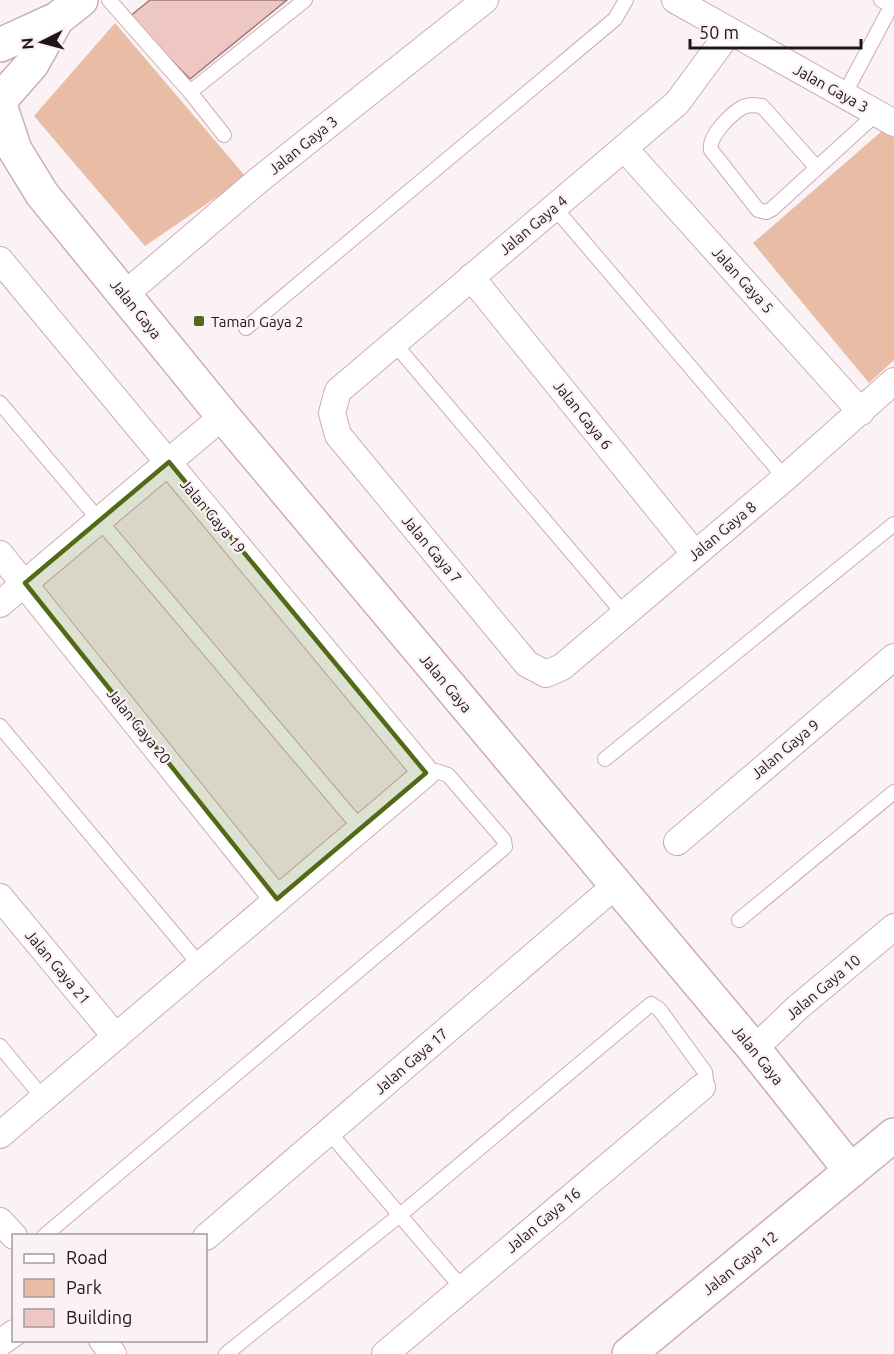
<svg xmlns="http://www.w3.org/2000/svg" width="894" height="1354" viewBox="0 0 894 1354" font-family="Ubuntu,sans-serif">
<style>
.green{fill:#e9bca6}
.building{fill:#eec7c5;stroke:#9e7a78;stroke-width:1.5}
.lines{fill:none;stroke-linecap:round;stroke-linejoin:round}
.service-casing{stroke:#cfabb7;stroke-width:16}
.minor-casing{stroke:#cfabb7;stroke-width:28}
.tertiary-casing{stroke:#cfabb7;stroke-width:36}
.service{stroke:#fff;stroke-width:14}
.minor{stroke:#fff;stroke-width:26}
.tertiary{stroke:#fff;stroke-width:33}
.marked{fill:#546918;fill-opacity:0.2;stroke:#546918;stroke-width:4.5;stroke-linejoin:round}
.poi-dot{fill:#546918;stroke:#faf2f4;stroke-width:2}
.labels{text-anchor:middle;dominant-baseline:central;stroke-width:4.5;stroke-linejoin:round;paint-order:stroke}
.street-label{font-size:15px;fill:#221519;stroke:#faf2f4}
.poi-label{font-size:15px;fill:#221519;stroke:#faf2f4;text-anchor:start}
</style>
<rect width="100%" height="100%" fill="#faf2f4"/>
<path class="green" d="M115,23l131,154 -101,69 -111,-130z
M882,131l12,7v222l-25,23 -116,-140z"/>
<path class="building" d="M150,0h137l-97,79 -61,-62z"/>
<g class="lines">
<defs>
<path id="service" d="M109,0l81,92 34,43
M881,0l13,7
M190,92l115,-92
M844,95l43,-81
M817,168l-55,-62c-7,-1 -12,-2 -19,1 -12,7 -35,29 -32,43l47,60 8,2 6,-3 105,-96
M554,207l231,271
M246,328l369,-309 11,-19
M394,343l230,271
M0,403l361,426
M0,726l200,239
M605,759l289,-235
M739,920l155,-128
M0,1046l43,52
M328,1131l134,157
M44,1236l461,-389 -1,-7 -56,-65 -12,-4 -10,2
M226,1354l174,-139 251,-211 8,5 46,63 1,8 -4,7"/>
<path id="minor" d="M675,0l219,123
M730,31l-53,72 -339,288 -6,22 6,22 189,229 19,10 16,-7 223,-189 109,-97
M624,148l237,264
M0,260l426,513 -426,362
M471,277l224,277
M124,295l136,-116 225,-179
M0,554l277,345
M0,604l223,-188
M677,842l217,-185
M0,897l116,140
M754,1049l43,-41 97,-81
M0,1221l14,15
M206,1237l410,-352
M102,1340l11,14
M0,1343l14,-10
M385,1354l317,-267"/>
<path id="tertiary" d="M0,45l57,-26 24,-19
M4,96l28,-32 25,-45
M1,108l14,42 27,44 181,222 531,633 97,122
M629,1354l265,-219"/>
</defs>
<use href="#service" class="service-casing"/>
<use href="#minor" class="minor-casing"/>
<use href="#tertiary" class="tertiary-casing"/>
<use href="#service" class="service"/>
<use href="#minor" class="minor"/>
<use href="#tertiary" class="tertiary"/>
</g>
<path class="marked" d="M169,462l257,311 -149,126 -252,-316z"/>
<rect class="poi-dot" x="193" y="315" width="12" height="12" rx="3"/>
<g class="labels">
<g class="street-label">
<text transform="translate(831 88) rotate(29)">Jalan Gaya 3</text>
<text transform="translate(303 145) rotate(-39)">Jalan Gaya 3</text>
<text transform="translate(533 225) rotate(-40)">Jalan Gaya 4</text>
<text transform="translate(743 280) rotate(48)">Jalan Gaya 5</text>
<text transform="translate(136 309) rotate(51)">Jalan Gaya</text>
<text transform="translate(583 415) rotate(51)">Jalan Gaya 6</text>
<text transform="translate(213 516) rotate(50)">Jalan Gaya 19</text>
<text transform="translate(722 531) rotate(-40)">Jalan Gaya 8</text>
<text transform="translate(432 549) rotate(50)">Jalan Gaya 7</text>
<text transform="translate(446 683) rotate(50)">Jalan Gaya</text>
<text transform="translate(139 726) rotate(51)">Jalan Gaya 20</text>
<text transform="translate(785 749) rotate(-40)">Jalan Gaya 9</text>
<text transform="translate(58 967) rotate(50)">Jalan Gaya 21</text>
<text transform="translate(823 987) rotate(-40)">Jalan Gaya 10</text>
<text transform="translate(758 1055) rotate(51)">Jalan Gaya</text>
<text transform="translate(411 1061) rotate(-41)">Jalan Gaya 17</text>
<text transform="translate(543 1220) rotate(-40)">Jalan Gaya 16</text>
<text transform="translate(740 1263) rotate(-39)">Jalan Gaya 12</text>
</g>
<g class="poi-label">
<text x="211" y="321">Taman Gaya 2</text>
</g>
</g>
<rect x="12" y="1234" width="195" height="108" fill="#faf2f4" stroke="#a49a9c" stroke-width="1.5"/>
<rect x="24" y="1254" width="30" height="9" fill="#ffffff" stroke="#a49a9c" stroke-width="1.5"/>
<text x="66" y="1264" font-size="18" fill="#221519">Road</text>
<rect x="24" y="1279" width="30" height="18" fill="#e9bca6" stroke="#a49a9c" stroke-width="1.5"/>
<text x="66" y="1294" font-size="18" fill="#221519">Park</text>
<rect x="24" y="1309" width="30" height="18" fill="#eec7c5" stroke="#a49a9c" stroke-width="1.5"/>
<text x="66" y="1324" font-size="18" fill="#221519">Building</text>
<g transform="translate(42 42) rotate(264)" stroke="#faf2f4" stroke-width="4.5" paint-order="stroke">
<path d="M0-4.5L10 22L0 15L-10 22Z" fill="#221519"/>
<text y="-9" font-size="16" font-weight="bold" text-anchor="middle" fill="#221519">N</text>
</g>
<path d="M690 39v9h171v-9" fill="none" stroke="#221519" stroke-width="3"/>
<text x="699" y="39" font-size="18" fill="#221519" stroke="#faf2f4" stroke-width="4.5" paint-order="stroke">50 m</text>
</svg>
